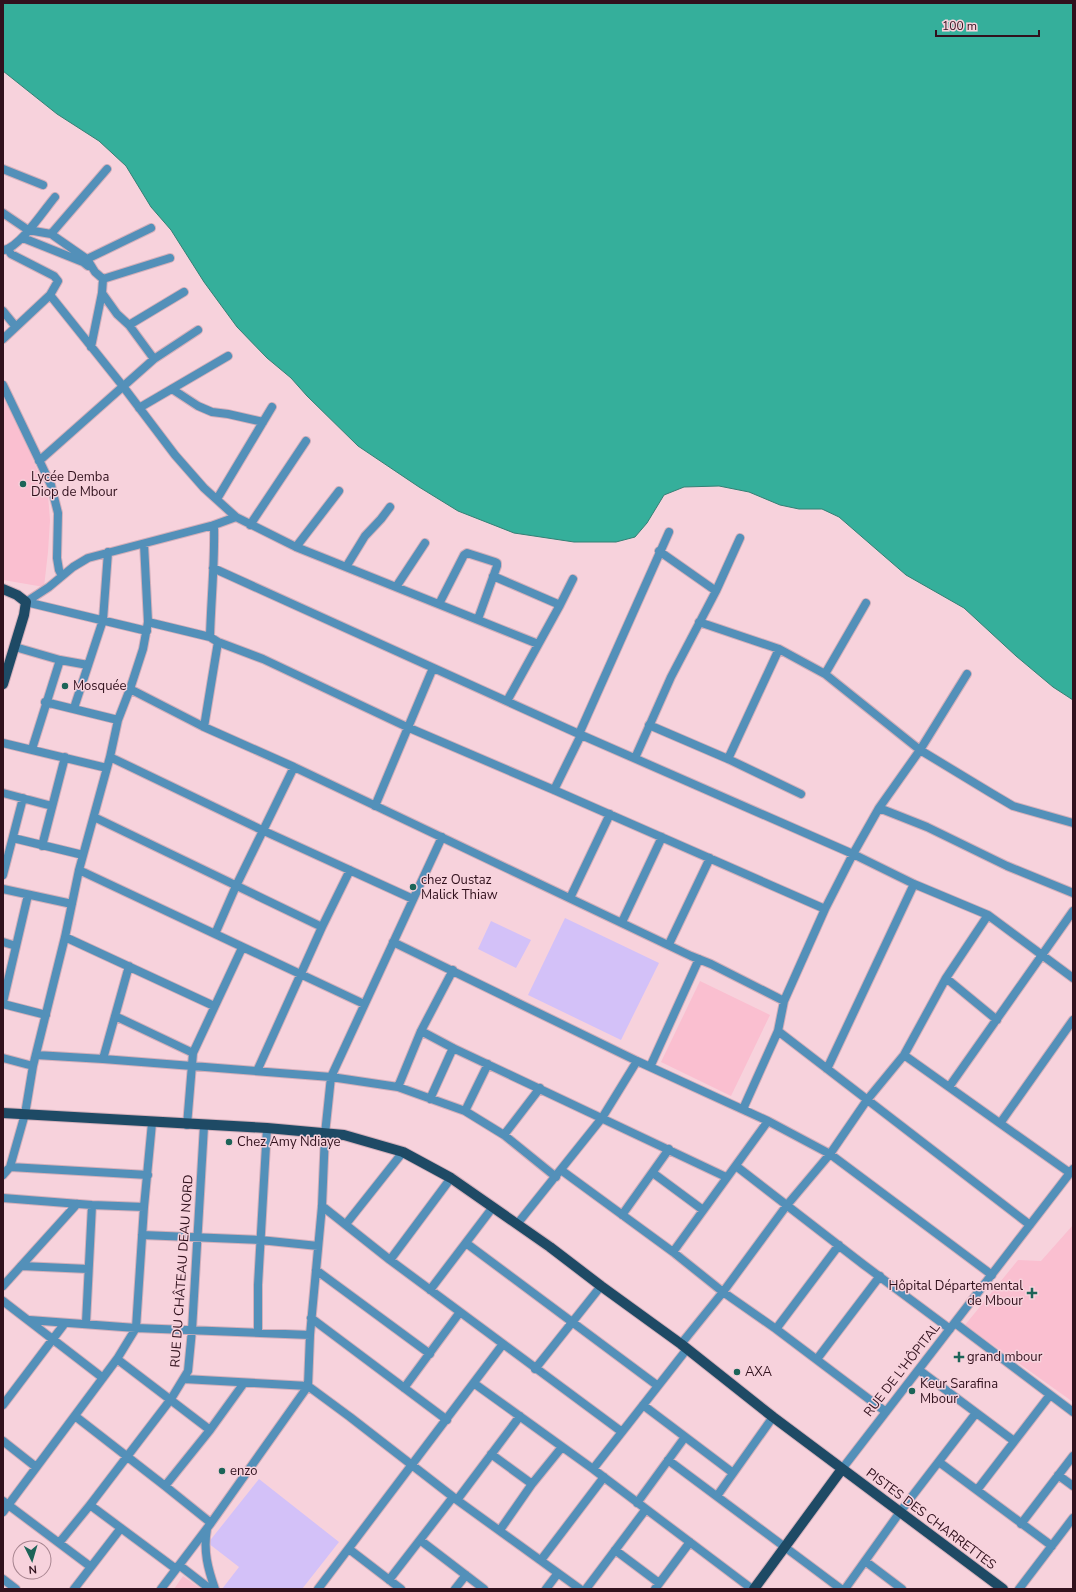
<svg xmlns="http://www.w3.org/2000/svg" width="1076" height="1592" viewBox="0 0 1076 1592" font-family="'Nunito Sans',sans-serif">
<style>
.built{fill:#fabfd0}
.green{fill:#d3c1f8}
.water{fill:#35af9b;stroke:#348075}
.lines{fill:none;stroke-linecap:round;stroke-linejoin:round}
.minor-casing{stroke:#d3afba;stroke-width:10}
.major-casing{stroke:#d3afba;stroke-width:12}
.minor{stroke:#5390b9;stroke-width:8}
.major{stroke:#1e4a65;stroke-width:10}
.poi-dot{fill:#1c6458;stroke:#f7d2dc;stroke-width:1.5}
.labels{text-anchor:middle;dominant-baseline:central;stroke-width:3;stroke-linejoin:round;paint-order:stroke}
.poi-label{font-size:13px;fill:#31111d;stroke:#f7d2dc;text-anchor:start}
.street-label{font-size:13px;fill:#31111d;stroke:#f7d2dc}
</style>
<rect width="100%" height="100%" fill="#f7d2dc"/>
<path class="built" d="M3,397l20,39 25,59 2,25 -2,32 -4,35 -41,-7z
M700,981l70,34 -39,81 -70,-34z
M1073,1225v177l-108,-77 53,-65 23,1z
M183,1576l18,13h-27z"/>
<path class="green" d="M565,918l94,45 -38,77 -93,-45z
M491,921l40,19 -15,28 -38,-19z
M259,1479l80,63 -37,47h-80l17,-22 -31,-24z"/>
<path class="water" d="M3,3h1070v697l-20,-13 -37,-31 -52,-48 -58,-33 -67,-58 -17,-8h-23l-19,-4 -31,-13 -30,-6 -35,1 -20,8 -17,28 -12,14 -19,5h-42l-60,-9 -56,-22 -39,-24 -61,-41 -51,-50 -16,-18 -24,-20 -30,-31 -33,-45 -33,-52 -20,-23 -25,-41 -27,-25 -42,-27 -54,-43z"/>
<g class="lines">
<defs>
<path id="minor" d="M3,169l40,16
M3,213l25,17 23,4 36,25 8,13 8,7 -1,14 15,21 12,11 25,34
M51,234l56,-65
M23,238l60,24 5,4
M4,250c16,-3 40,-40 51,-53
M87,259l64,-31
M103,279l67,-21
M50,295l72,90 53,70 29,33 32,29 60,30 242,97
M3,311l13,16
M129,325l55,-33
M3,339l47,-44 8,-14 -4,-5 -43,-22 -3,-5
M91,347l11,-54
M3,385l48,100 7,28 -1,45 2,12 3,6
M172,389l26,17 14,6 16,2 35,8
M139,408l89,-52
M39,461l115,-102 44,-29
M217,499l55,-92
M250,525l56,-84
M296,547l43,-56
M659,551l57,40
M346,567l19,-31 16,-17 9,-12
M213,568l366,166 274,120 61,30 74,31 85,63
M493,576l67,29
M396,587l29,-44
M26,602l23,-15 24,-20 15,-9 126,-33 22,-8
M26,602l121,29
M439,604l25,-49 3,-2 28,9 2,1v3l-19,53
M148,622l62,15 8,5 45,17 144,68 147,63 271,119
M699,622l80,27 46,25 95,76 71,43 22,13 60,17
M210,637c1,-37 5,-75 4,-112
M15,647l45,13 28,5
M825,674l41,-71
M130,689l74,38 90,40 397,189 20,8 73,37
M507,701l53,-96 13,-26
M45,702l73,18
M74,708l29,-88 5,-68
M649,725l79,34 73,35
M204,727l14,-85
M579,734l90,-202
M3,743l104,25
M32,749l28,-89
M110,757l154,74 149,68
M635,758l36,-81 45,-86 24,-53
M728,759l51,-110
M554,790l27,-55
M3,793l49,13
M375,806l58,-138
M879,808l48,19 80,39 66,27
M94,817l228,110
M13,838l70,17
M42,846l23,-89
M79,870l285,134
M3,875l20,-77
M3,889l69,15
M570,898l40,-84
M622,922l40,-85
M215,934l21,-48 58,-119
M65,937l149,69
M3,942l13,4
M393,942l244,119 131,60 62,33 162,121
M669,944l41,-86
M946,978l51,42
M3,1002l25,-107
M3,1004l43,11
M115,1016l78,37
M421,1031l32,17 273,129
M778,1031l252,194
M36,1055l67,4 228,18 67,10 67,24 39,24 52,42
M904,1055l166,118
M3,1058l30,8
M103,1059l26,-93
M650,1067l49,-108
M827,1069l87,-185
M257,1071l65,-144 28,-57
M398,1087l23,-56 32,-61
M949,1087l124,-176
M430,1099l23,-51
M743,1109l35,-78 6,-30 41,-92 28,-55 26,-46 41,-58 47,-76
M465,1111l23,-47
M1001,1122l72,-102
M187,1125l6,-72 49,-105
M504,1135l36,-47
M736,1166l128,99 86,64
M10,1167l138,8
M561,1170l112,82 50,40 53,37 110,83
M653,1173l50,37
M3,1175l7,-8 15,-53 8,-48 32,-129 14,-67 31,-113 8,-37 12,-31 13,-40 5,-27 -4,-78
M3,1198l89,7 52,2
M322,1206l68,54 232,172
M622,1215l47,-66
M518,1223l84,-105 35,-57
M346,1224l57,-72
M142,1235l118,5 58,6
M466,1243l192,143
M673,1252l95,-131
M390,1260l61,-82
M21,1266l67,3
M316,1270l114,84
M3,1286l74,-82
M430,1290l63,-83
M3,1301l100,77
M311,1318l136,102
M29,1320l107,8 174,7
M86,1323l6,-118
M955,1323l118,89
M776,1329l63,-84
M258,1333v-48l9,-157
M681,1344l42,-52 64,-87 43,-51 37,-54 37,-45 42,-77 42,-63
M117,1359l93,71
M817,1359l63,-83
M535,1369l66,-83
M919,1370l95,71
M184,1379l124,7 42,31 107,83 123,89
M475,1384l118,85 159,120
M404,1388l56,-76
M3,1405l62,-82
M643,1405l90,68
M75,1416l90,70 46,37
M3,1441l33,26
M491,1454l41,30
M668,1460l173,129
M939,1462l113,84
M593,1469l94,-120
M842,1469l231,-300
M1058,1475l15,11
M165,1486l45,-56 34,-47
M977,1490l73,-95
M717,1496l56,-79
M457,1500l63,-84
M3,1501l88,66
M637,1503l48,-66
M90,1505l86,64
M3,1512l114,-153 19,-31 8,-121 8,-84
M1021,1524l52,-68
M207,1529c-4,22 1,40 8,60
M500,1530l32,-46 30,-37
M420,1540l64,49
M59,1543l31,-38 81,-106 17,-28 4,-41 12,-204
M349,1549l52,40
M615,1550l44,33
M541,1560l63,-83
M865,1561l37,28
M179,1565l31,24
M3,1579l13,10
M389,1580l64,-83
M74,1589l47,-61
M161,1589l50,-66 97,-137 2,-51 12,-129 3,-72 6,-57 111,-240
M318,1589l185,-245
M455,1589l11,-14
M546,1589l12,-16
M586,1589l60,-80
M655,1589l35,-47
M845,1589l55,-77 76,-99
M1019,1589l54,-71"/>
<path id="major" d="M3,589l14,6 9,7 -2,13 -21,69
M3,1113l264,15 77,7 59,17 48,26 99,69 51,39 80,58 92,73 230,172
M754,1589l88,-120"/>
</defs>
<use href="#minor" class="minor-casing"/>
<use href="#major" class="major-casing"/>
<use href="#minor" class="minor"/>
<use href="#major" class="major"/>
</g>
<g class="poi-dot">
<circle cx="23" cy="484" r="4"/>
<circle cx="65" cy="686" r="4"/>
<circle cx="413" cy="887" r="4"/>
<circle cx="229" cy="1142" r="4"/>
<path d="M1030 1287h4v4h4v4h-4v4h-4v-4h-4v-4h4z"/>
<path d="M957 1351h4v4h4v4h-4v4h-4v-4h-4v-4h4z"/>
<circle cx="737" cy="1372" r="4"/>
<circle cx="912" cy="1391" r="4"/>
<circle cx="222" cy="1471" r="4"/>
</g>
<g class="labels">
<g class="poi-label">
<text x="31" y="477">Lycée Demba<tspan x="31" dy="15">Diop de Mbour</tspan></text>
<text x="73" y="686">Mosquée</text>
<text x="421" y="880">chez Oustaz<tspan x="421" dy="15">Malick Thiaw</tspan></text>
<text x="237" y="1142">Chez Amy Ndiaye</text>
<text x="1023" y="1286" text-anchor="end">Hôpital Départemental<tspan x="1023" dy="15">de Mbour</tspan></text>
<text x="967" y="1357">grand mbour</text>
<text x="745" y="1372">AXA</text>
<text x="920" y="1384">Keur Sarafina<tspan x="920" dy="15">Mbour</tspan></text>
<text x="230" y="1471">enzo</text>
</g>
<g class="street-label">
<text transform="translate(182 1271) rotate(-86)">RUE DU CHÂTEAU DEAU NORD</text>
<text transform="translate(902 1370) rotate(-52)">RUE DE L'HÔPITAL</text>
<text transform="translate(931 1519) rotate(37)">PISTES DES CHARRETTES</text>
</g>
</g>
<rect width="1076" height="1592" fill="none" stroke="#31111d" stroke-width="8"/>
<g transform="translate(32 1560) rotate(175)"><circle r="19" fill="#f7d2dc" stroke="#a88590"/>
<path d="M0-3L7 15L0 10L-7 15Z" fill="#1c6458"/>
<text y="-6" font-size="11" font-weight="bold" text-anchor="middle" fill="#31111d">N</text>
</g>
<path d="M936 30v6h103v-6" fill="none" stroke="#31111d" stroke-width="2"/>
<text x="942" y="30" font-size="12" fill="#31111d" stroke="#f7d2dc" stroke-width="3" paint-order="stroke">100 m</text>
</svg>
